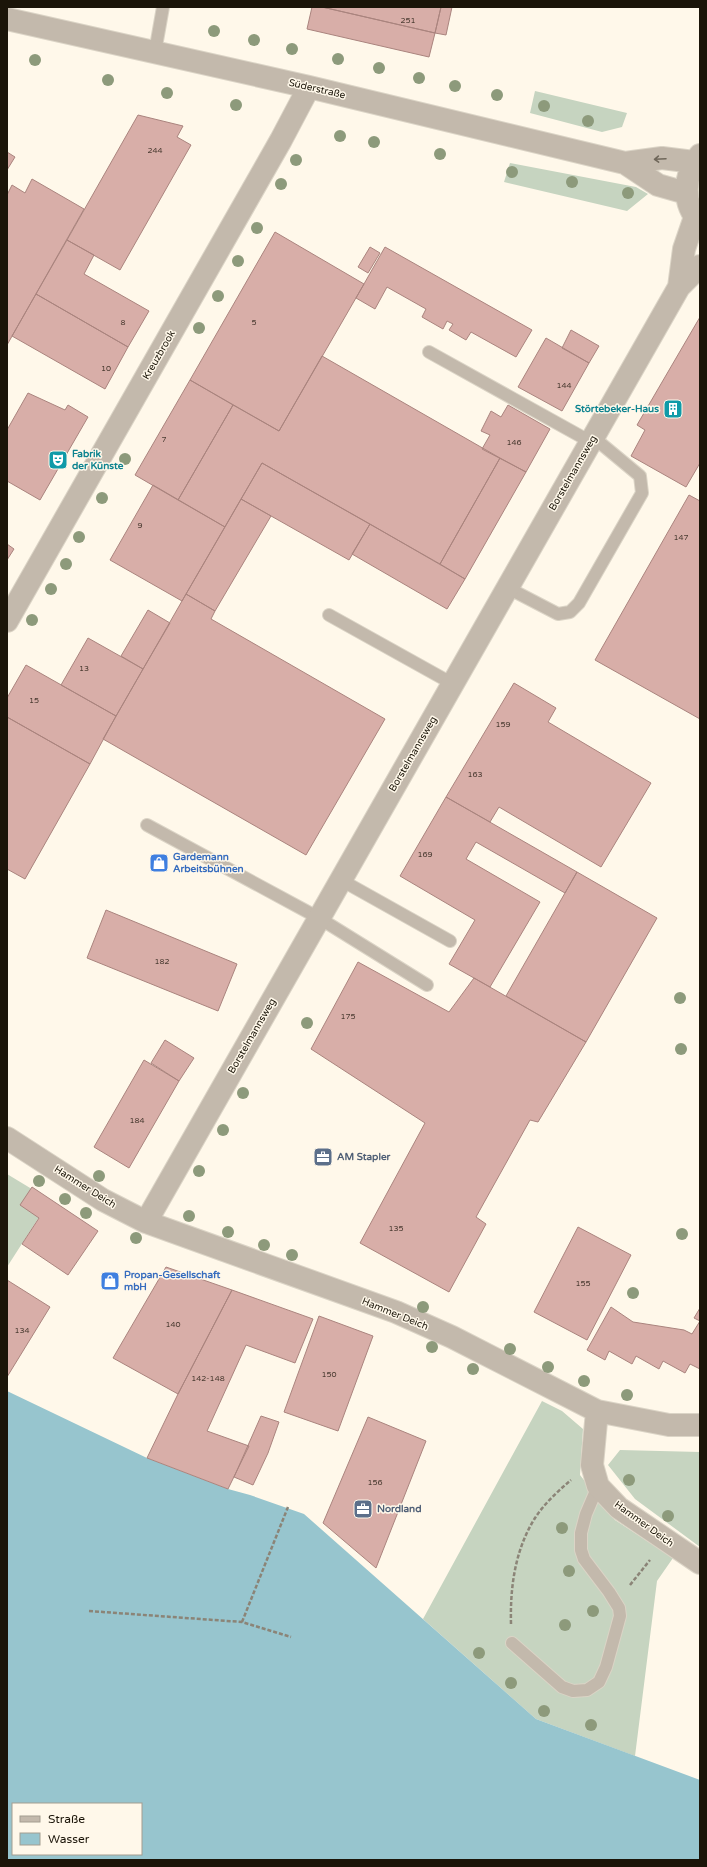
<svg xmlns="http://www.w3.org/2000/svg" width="707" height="1867" viewBox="0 0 707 1867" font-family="'Varela Round',sans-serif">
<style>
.grass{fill:#c6d4c0}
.water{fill:#97c5ce;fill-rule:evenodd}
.building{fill:#d8aea8;stroke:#aa847e}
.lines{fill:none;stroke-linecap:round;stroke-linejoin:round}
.service-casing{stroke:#dbd4c6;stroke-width:14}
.minor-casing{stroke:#dbd4c6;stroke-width:24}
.path{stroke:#8b8477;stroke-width:2.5;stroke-dasharray:4 2;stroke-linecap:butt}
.service{stroke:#c3b9ac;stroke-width:12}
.minor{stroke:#c3b9ac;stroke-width:22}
.tree{fill:#8d9a7b}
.oneway{stroke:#6f675a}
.labels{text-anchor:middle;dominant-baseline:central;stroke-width:3;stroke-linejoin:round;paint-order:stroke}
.number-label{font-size:8px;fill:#4a3b31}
.street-label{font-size:10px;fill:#1b1509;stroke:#fff8ea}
.culture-label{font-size:10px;font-weight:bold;fill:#0d838f;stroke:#fff8ea;text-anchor:end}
.shop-label{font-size:10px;font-weight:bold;fill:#366cbe;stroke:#fff8ea;text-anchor:start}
.service-label{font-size:10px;font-weight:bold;fill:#4e5e75;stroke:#fff8ea;text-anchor:start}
</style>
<rect width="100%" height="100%" fill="#fff8ea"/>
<path class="grass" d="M535,91l92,22 -5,14 -20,5 -72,-19z
M510,163l126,24 12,7 -21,17 -123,-29z
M7,1174l43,26 -43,67z
M542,1401l20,10 21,18 -3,46 35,45 58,38 -16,23 -22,175 -99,-37 -113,-100z
M620,1450l80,2v95l-65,-48 -27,-34z"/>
<path class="water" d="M7,1391l140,67 81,31 22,6 54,19 232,205 164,61v80h-693zM13,1804h128v50h-128z"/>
<path class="building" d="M312,7h10l113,26 -6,24 -122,-28z
M322,7h119l-6,26z
M441,7h11l-6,28 -11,-2z
M138,115l45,11 -6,11 14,8 -71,125 -53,-30z
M7,152l8,5 -8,13z
M32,179l52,30 -77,136v-150l5,-10 13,8z
M275,232l89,52 -85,147 -89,-51z
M67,240l27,15 -10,19 65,37 -21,36 -92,-53z
M370,247l10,6 -12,20 -10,-6z
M385,247l147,83 -16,27 -45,-25 -5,8 -17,-10 4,-6 -6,-3 -4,8 -21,-12 4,-8 -39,-22 -12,22 -19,-11z
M36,294l92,53 -23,42 -93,-53z
M700,317v146l-14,24 -55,-31 14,-26 -8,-5z
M571,330l28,16 -10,17 -27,-15z
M546,338l43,25 -27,48 -44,-24z
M322,356l178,102 -60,106 -178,-101 -37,64 -47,-27 55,-95 46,26z
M190,380l43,25 -55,95 -43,-25z
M28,393l37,17 3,-5 20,12 -48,83 -33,-19v-51z
M508,405l42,24 -24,43 -44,-23 8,-14 -9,-4 10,-20 10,6z
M500,458l26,14 -61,107 -25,-15z
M262,463l108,61 -21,36 -108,-61z
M153,485l72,42 -43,74 -72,-41z
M689,495l11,6v218l-105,-59z
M241,499l30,17 -56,95 -29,-17z
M370,524l95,55 -18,30 -95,-55z
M7,544l7,5 -7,11z
M186,594l29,17 -4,8 174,100 -79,136 -203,-116z
M148,610l22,13 -27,46 -22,-13z
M88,638l55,31 -27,47 -55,-31z
M26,665l90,51 -26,48 -83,-47v-19z
M514,683l42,25 -8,14 103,61 -50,84 -102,-60 -9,15 -44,-25z
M7,717l83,47 -65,115 -18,-10z
M446,797l131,75 -12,21 -89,-51 -10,17 74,43 -50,85 -41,-23 26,-44 -75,-44z
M577,872l80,46 -71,124 -80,-46z
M106,910l131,54 -19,47 -131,-53z
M358,962l91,50 25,-34 112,64 -48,80 -8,-2 -54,97 10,7 -37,68 -89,-49 65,-120 -114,-74z
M165,1040l29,18 -15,23 -28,-18z
M144,1060l35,21 -50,87 -35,-21z
M32,1187l66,44 -30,44 -46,-31 17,-26 -19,-13z
M578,1227l53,28 -44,85 -53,-28z
M166,1267l66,23 -54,104 -65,-36z
M7,1280l43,27 -43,70z
M232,1290l81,29 -18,44 -49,-18 -39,86 42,15 -21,43 -81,-31 31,-64z
M611,1307l22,15 51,8 8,4 8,-13 -6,-3 6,-10v61l-10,-5 -5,9 -22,-12 -4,8 -23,-13 -4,8 -23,-13 -4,9 -18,-10z
M319,1316l54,20 -35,95 -54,-19z
M261,1416l18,6 -11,31 -15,32 -19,-8z
M368,1417l58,24 -50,127 -53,-45z"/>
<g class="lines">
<defs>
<path id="service" d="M155,52l8,-45
M429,352l162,90
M508,588l50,26 12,-2 9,-9 63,-110 -2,-17 -47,-39
M329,615l124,69
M147,825l172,93 108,67
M341,880l109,61
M512,1643l50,44 11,4 14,-1 12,-8 7,-15 14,-51 -1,-8 -10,-16 -25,-33 -3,-9v-17l5,-19 12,-28"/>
<path id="minor" d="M7,19l302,68 316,76 33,22 28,8
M700,155c-16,19 -19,48 0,67
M625,163l37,-5 32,4
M679,287l5,-38 11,-32
M7,621l274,-481 28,-53
M7,1138l96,62 43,22 250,90 56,25 145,74 72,14h31
M146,1222l533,-935 21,-21
M597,1411l-5,54 6,21 21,22 81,55"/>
</defs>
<use href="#service" class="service-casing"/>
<use href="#minor" class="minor-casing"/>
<path class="path" d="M630,1585l20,-25
M89,1611l153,11 49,15
M242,1622l46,-115
M511,1624c-1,-37 4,-74 24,-106 9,-14 23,-27 36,-38"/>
<use href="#service" class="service"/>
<use href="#minor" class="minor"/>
</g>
<g class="tree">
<circle cx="214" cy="31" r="6"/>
<circle cx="254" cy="40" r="6"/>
<circle cx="292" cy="49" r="6"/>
<circle cx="338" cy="59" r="6"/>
<circle cx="35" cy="60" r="6"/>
<circle cx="379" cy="68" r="6"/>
<circle cx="419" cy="78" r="6"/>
<circle cx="108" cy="80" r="6"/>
<circle cx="455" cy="86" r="6"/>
<circle cx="167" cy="93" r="6"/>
<circle cx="497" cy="95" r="6"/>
<circle cx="236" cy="105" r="6"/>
<circle cx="544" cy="106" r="6"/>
<circle cx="588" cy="121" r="6"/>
<circle cx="340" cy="136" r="6"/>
<circle cx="374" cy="142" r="6"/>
<circle cx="440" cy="154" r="6"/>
<circle cx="296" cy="160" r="6"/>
<circle cx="512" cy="172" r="6"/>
<circle cx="572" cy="182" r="6"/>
<circle cx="281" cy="184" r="6"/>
<circle cx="628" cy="193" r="6"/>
<circle cx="257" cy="228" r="6"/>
<circle cx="238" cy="261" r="6"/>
<circle cx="218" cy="296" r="6"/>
<circle cx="199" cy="328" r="6"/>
<circle cx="125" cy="459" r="6"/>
<circle cx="102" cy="498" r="6"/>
<circle cx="79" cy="537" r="6"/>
<circle cx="66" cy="564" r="6"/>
<circle cx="51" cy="589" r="6"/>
<circle cx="32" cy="620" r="6"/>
<circle cx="680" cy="998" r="6"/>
<circle cx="307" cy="1023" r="6"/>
<circle cx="681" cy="1049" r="6"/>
<circle cx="243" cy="1093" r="6"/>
<circle cx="223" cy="1130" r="6"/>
<circle cx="199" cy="1171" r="6"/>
<circle cx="99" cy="1176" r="6"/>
<circle cx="39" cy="1181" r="6"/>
<circle cx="65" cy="1199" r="6"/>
<circle cx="86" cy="1213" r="6"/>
<circle cx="189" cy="1216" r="6"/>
<circle cx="228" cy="1232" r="6"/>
<circle cx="682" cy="1234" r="6"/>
<circle cx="136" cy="1238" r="6"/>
<circle cx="264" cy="1245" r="6"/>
<circle cx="292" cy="1255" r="6"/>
<circle cx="633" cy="1293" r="6"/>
<circle cx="423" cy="1307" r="6"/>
<circle cx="432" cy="1347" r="6"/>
<circle cx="510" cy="1349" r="6"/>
<circle cx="548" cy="1367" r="6"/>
<circle cx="473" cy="1369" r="6"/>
<circle cx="584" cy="1381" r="6"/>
<circle cx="627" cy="1395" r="6"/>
<circle cx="629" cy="1480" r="6"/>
<circle cx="668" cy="1516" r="6"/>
<circle cx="562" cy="1528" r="6"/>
<circle cx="569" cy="1571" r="6"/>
<circle cx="593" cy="1611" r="6"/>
<circle cx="565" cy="1625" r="6"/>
<circle cx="479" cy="1653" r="6"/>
<circle cx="511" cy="1683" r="6"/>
<circle cx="544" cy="1711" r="6"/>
<circle cx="591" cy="1725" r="6"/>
</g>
<defs><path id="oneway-shaft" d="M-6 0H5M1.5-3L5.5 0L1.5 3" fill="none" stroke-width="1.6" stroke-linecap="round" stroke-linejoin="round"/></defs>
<use class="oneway" href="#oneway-shaft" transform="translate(660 159) rotate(177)"/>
<defs>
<symbol id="building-square" viewBox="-11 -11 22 22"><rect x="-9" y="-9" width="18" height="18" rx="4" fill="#0f9aa8" stroke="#fff8ea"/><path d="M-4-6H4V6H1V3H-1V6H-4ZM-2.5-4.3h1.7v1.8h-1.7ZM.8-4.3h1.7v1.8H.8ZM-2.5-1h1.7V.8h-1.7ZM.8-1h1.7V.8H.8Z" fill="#fff"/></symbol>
<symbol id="theatre-square" viewBox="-11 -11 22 22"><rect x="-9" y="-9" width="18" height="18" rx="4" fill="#0f9aa8" stroke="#fff8ea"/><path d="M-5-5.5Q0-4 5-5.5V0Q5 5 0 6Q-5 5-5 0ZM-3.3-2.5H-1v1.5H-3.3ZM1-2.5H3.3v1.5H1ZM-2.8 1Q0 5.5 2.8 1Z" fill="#fff"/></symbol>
<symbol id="shop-square" viewBox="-11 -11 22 22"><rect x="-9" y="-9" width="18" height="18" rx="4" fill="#3f7fe0" stroke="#fff8ea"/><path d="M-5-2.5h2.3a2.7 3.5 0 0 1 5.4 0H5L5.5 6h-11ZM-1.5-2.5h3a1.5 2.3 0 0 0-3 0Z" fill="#fff"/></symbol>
<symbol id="office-square" viewBox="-11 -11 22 22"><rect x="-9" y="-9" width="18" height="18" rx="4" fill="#5c6f8a" stroke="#fff8ea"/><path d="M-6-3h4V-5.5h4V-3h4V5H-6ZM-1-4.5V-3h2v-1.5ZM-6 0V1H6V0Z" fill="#fff"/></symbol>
</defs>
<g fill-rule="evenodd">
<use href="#building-square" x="662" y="398" width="22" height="22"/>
<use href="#theatre-square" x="47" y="449" width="22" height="22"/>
<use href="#shop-square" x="148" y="852" width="22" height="22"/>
<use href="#office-square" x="312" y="1146" width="22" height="22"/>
<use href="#shop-square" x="99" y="1270" width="22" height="22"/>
<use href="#office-square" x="352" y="1498" width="22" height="22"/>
</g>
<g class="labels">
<g class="number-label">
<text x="408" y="20">251</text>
<text x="155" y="150">244</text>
<text x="123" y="322">8</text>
<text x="254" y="322">5</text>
<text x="106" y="368">10</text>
<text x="564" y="385">144</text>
<text x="164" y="439">7</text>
<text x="514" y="442">146</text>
<text x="140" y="525">9</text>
<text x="681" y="537">147</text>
<text x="84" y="668">13</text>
<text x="34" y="700">15</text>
<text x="503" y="724">159</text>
<text x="475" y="774">163</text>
<text x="425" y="854">169</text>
<text x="162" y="961">182</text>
<text x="348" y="1016">175</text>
<text x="137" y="1120">184</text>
<text x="396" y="1228">135</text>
<text x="583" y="1283">155</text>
<text x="173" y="1324">140</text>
<text x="22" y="1330">134</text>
<text x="329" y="1374">150</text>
<text x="208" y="1378">142-148</text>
<text x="375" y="1482">156</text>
</g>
<g class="street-label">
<text transform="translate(317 89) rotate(13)">Süderstraße</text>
<text transform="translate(159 355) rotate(-60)">Kreuzbrook</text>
<text transform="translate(573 473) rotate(-60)">Borstelmannsweg</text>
<text transform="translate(413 754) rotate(-60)">Borstelmannsweg</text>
<text transform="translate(252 1036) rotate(-60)">Borstelmannsweg</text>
<text transform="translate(85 1187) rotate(32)">Hammer Deich</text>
<text transform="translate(395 1314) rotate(22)">Hammer Deich</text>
<text transform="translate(644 1524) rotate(36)">Hammer Deich</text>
</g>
<g class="culture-label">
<text x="659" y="409">Störtebeker-Haus</text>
<text x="72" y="454" text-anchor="start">Fabrik<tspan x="72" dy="12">der Künste</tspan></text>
</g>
<g class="shop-label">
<text x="173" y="857">Gardemann<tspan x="173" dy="12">Arbeitsbühnen</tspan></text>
<text x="124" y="1275">Propan-Gesellschaft<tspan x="124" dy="12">mbH</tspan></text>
</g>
<g class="service-label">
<text x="337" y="1157">AM Stapler</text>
<text x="377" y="1509">Nordland</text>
</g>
</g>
<rect width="707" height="1867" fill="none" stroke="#1b1509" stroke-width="16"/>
<rect x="12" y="1803" width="130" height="52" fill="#fff8ea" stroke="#a49d90"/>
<rect x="20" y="1816" width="20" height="6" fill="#c3b9ac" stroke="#a49d90"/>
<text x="48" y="1823" font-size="12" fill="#1b1509">Straße</text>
<rect x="20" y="1833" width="20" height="12" fill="#97c5ce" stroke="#a49d90"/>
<text x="48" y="1843" font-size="12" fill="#1b1509">Wasser</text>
</svg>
